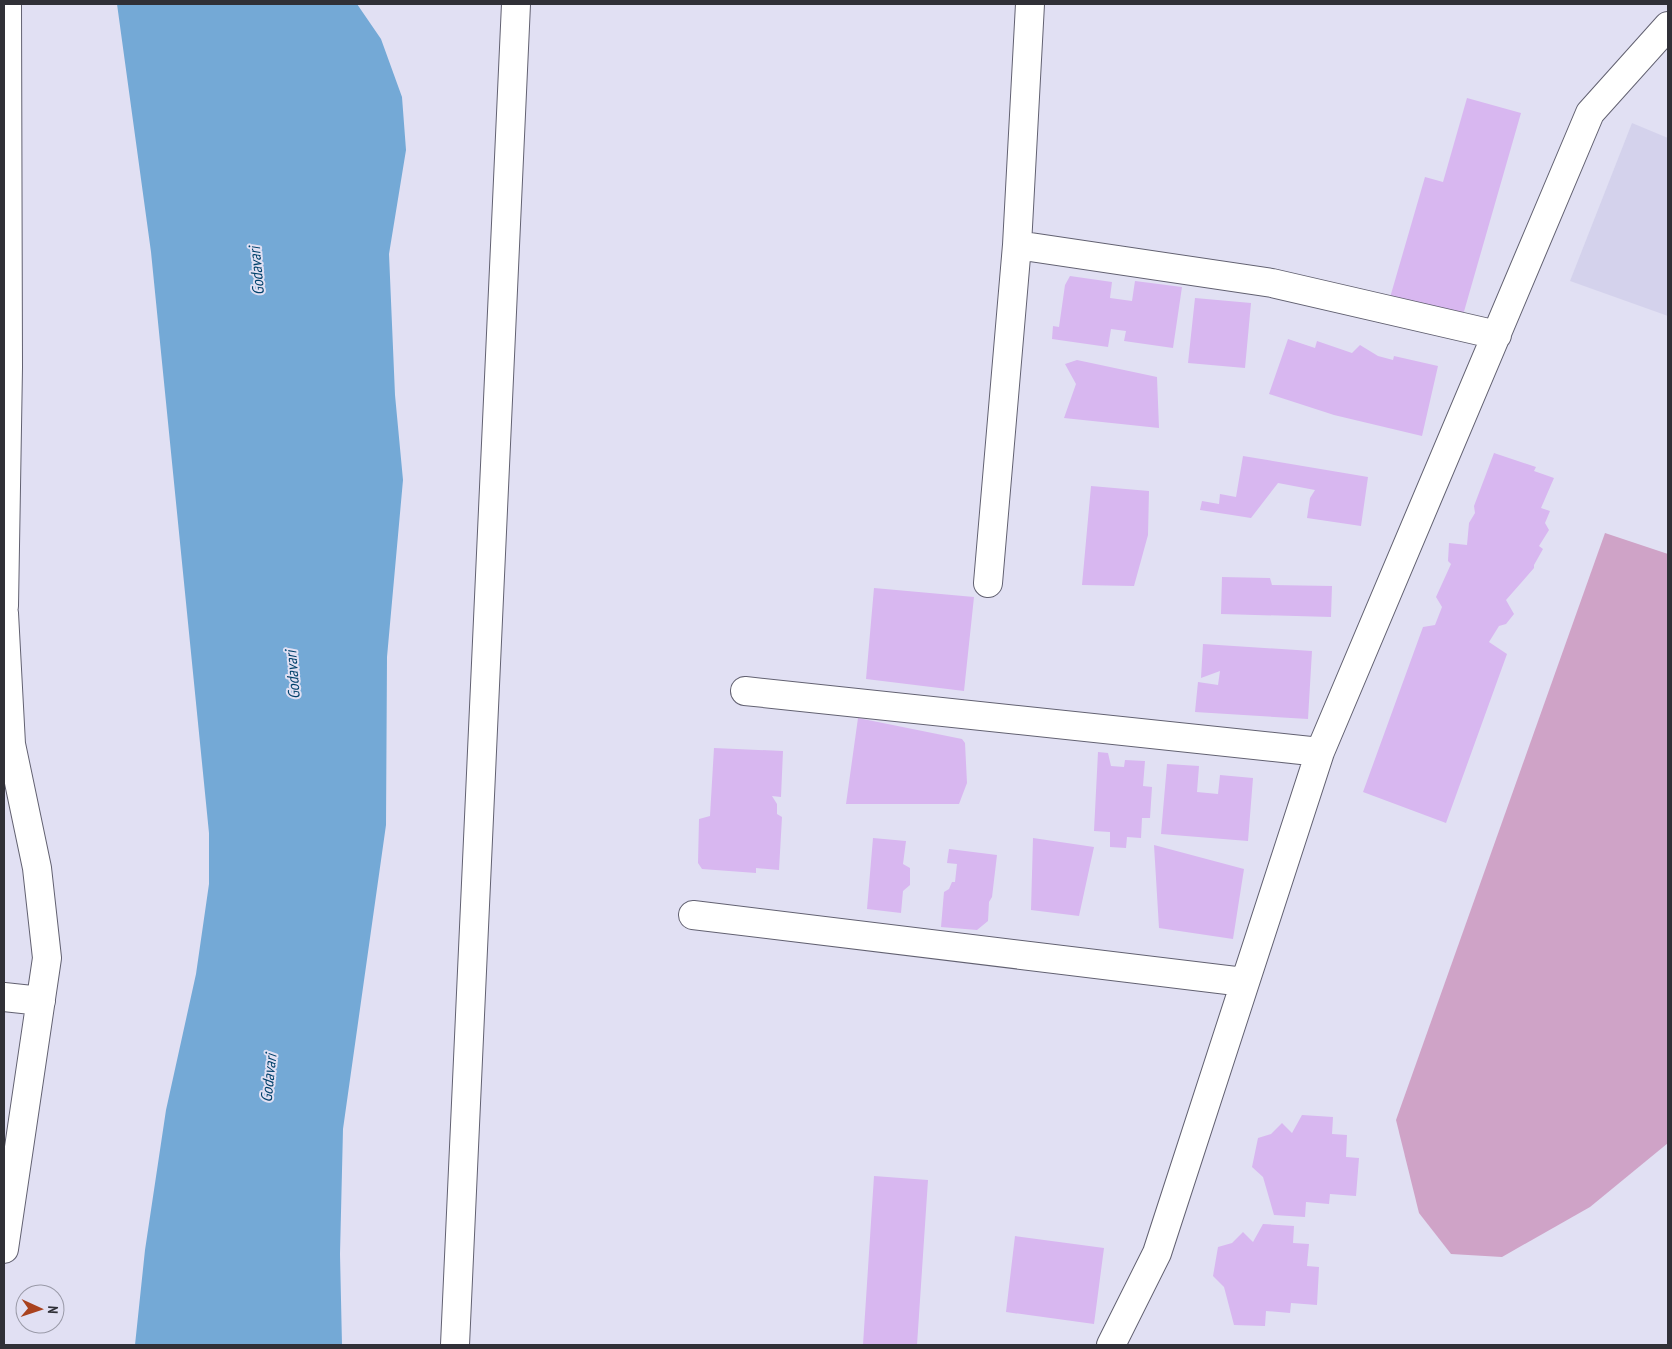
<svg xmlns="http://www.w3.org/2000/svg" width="1672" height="1349" viewBox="0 0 1672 1349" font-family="'PT Sans Narrow',sans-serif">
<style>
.built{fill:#d4d2ec}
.green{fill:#cfa3c7}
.water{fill:#74a9d6}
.building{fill:#d8b7f0}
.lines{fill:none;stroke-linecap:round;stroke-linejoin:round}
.minor-casing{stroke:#626171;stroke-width:30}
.minor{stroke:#fff;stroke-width:28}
.labels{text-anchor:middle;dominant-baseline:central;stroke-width:4;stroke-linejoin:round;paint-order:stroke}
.water-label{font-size:16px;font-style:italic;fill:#00406a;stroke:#e1e0f3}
</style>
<rect width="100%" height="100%" fill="#e1e0f3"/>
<path class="built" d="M1632,123l36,15v178l-98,-35z"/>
<path class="green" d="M1605,533l63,21v589l-78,64 -88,50 -51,-3 -32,-41 -23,-93z"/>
<path class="water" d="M117,4h240l24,35 21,58 4,53 -17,104 6,141 8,85 -16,177 -1,168 -43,304 -3,125 2,91h-207l10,-95 21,-140 30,-136 13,-90v-51l-58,-581z"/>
<path class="building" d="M1467,98l54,15 -60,209 -72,-21 36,-124 18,5z
M1070,276l42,6 -2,16 22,3 3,-20 47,6 -9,61 -49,-7 2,-10 -15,-2 -3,18 -56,-8 1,-13 6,1 6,-42z
M1195,298l56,5 -6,65 -57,-5z
M1288,339l27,9 2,-7 35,12 8,-8 18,11 15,4 1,-4 44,10 -16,70 -88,-21 -65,-21z
M1077,360l80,17 2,51 -95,-10 12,-34 -11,-20z
M1494,453l42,14 -2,4 20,7 -13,30 9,3 -5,12 4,7 -10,16 4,3 -9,16v3l-28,32 8,14 -8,10 -7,2 -10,16 18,12 -61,169 -83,-31 60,-165 12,-2 7,-18 -6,-10 15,-33 -3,-3 1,-18 18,2 2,-22 6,-10 -1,-7z
M1243,456l125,21 -7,49 -54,-8 3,-20 5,-8 -37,-7 -27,35 -51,-8 2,-9 17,3 1,-10 16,3z
M1091,486l58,5 -1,44 -14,51 -52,-1z
M1222,577l48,1 2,7 60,1 -1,31 -110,-3z
M874,588l100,9 -10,94 -98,-12z
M1203,644l109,7 -4,68 -113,-7 3,-30 20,3 2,-14 -19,7z
M858,718l104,21 3,4 2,40 -8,21h-113z
M714,748l69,3 -2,46 -9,-1 5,8v10l5,3 -3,53 -23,-2v5l-54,-4 -4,-6 1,-44 11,-3z
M1098,752l10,1 3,13 13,1 1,-7 20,1 -2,25 9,1 -2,31h-8l-1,20 -14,-1 -1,11 -16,-1v-15l-16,-1z
M1167,764l32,2 -2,26 21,2 2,-19 33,3 -5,63 -87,-7z
M873,838l33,3 -3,23 7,4v17l-7,6 -2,22 -34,-4z
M1033,838l61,9 -15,69 -48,-6z
M1154,845l90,24 -11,70 -74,-11z
M949,849l48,6 -5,42 -3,5 -1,19 -11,9 -36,-3 3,-35 5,-3 3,-7h3l2,-18 -10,-1z
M1302,1115l31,2 -1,17 15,1 -1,22 13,1 -3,38 -26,-2 -1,10 -23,-2 -1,15 -31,-2 -11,-38 -11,-10 6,-29 13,-4 11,-11 10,10z
M874,1176l54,4 -11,165h-54z
M1263,1224l31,2 -1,17 16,1 -2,22 12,1 -2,38 -26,-2 -1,10 -24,-2 -1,15 -31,-1 -10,-38 -11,-11 5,-29 14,-4 11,-11 10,10z
M1015,1236l89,12 -10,76 -88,-12z"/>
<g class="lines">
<defs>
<path id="minor" d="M1017,245l255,38 225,52
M988,583l29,-338 13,-241
M4,606l4,-239 -1,-363
M4,613l7,131 26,124 10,90 -43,291
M745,691l575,61
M693,915l551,67
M4,997l37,4
M455,1345l61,-1341
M1111,1345l46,-92 163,-501 270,-639 78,-87"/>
</defs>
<use href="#minor" class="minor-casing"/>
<use href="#minor" class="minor"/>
</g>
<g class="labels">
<g class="water-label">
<text transform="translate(256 271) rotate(-95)">Godavari</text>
<text transform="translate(292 675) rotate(-94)">Godavari</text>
<text transform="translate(268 1078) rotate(-84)">Godavari</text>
</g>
</g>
<rect width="1672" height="1349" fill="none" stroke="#303037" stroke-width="10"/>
<g transform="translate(40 1309) rotate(93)"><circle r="24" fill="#e1e0f3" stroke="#9a9aa8"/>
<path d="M0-4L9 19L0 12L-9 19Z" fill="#a9421e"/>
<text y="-8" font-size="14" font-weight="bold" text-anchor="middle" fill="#303037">N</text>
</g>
</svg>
